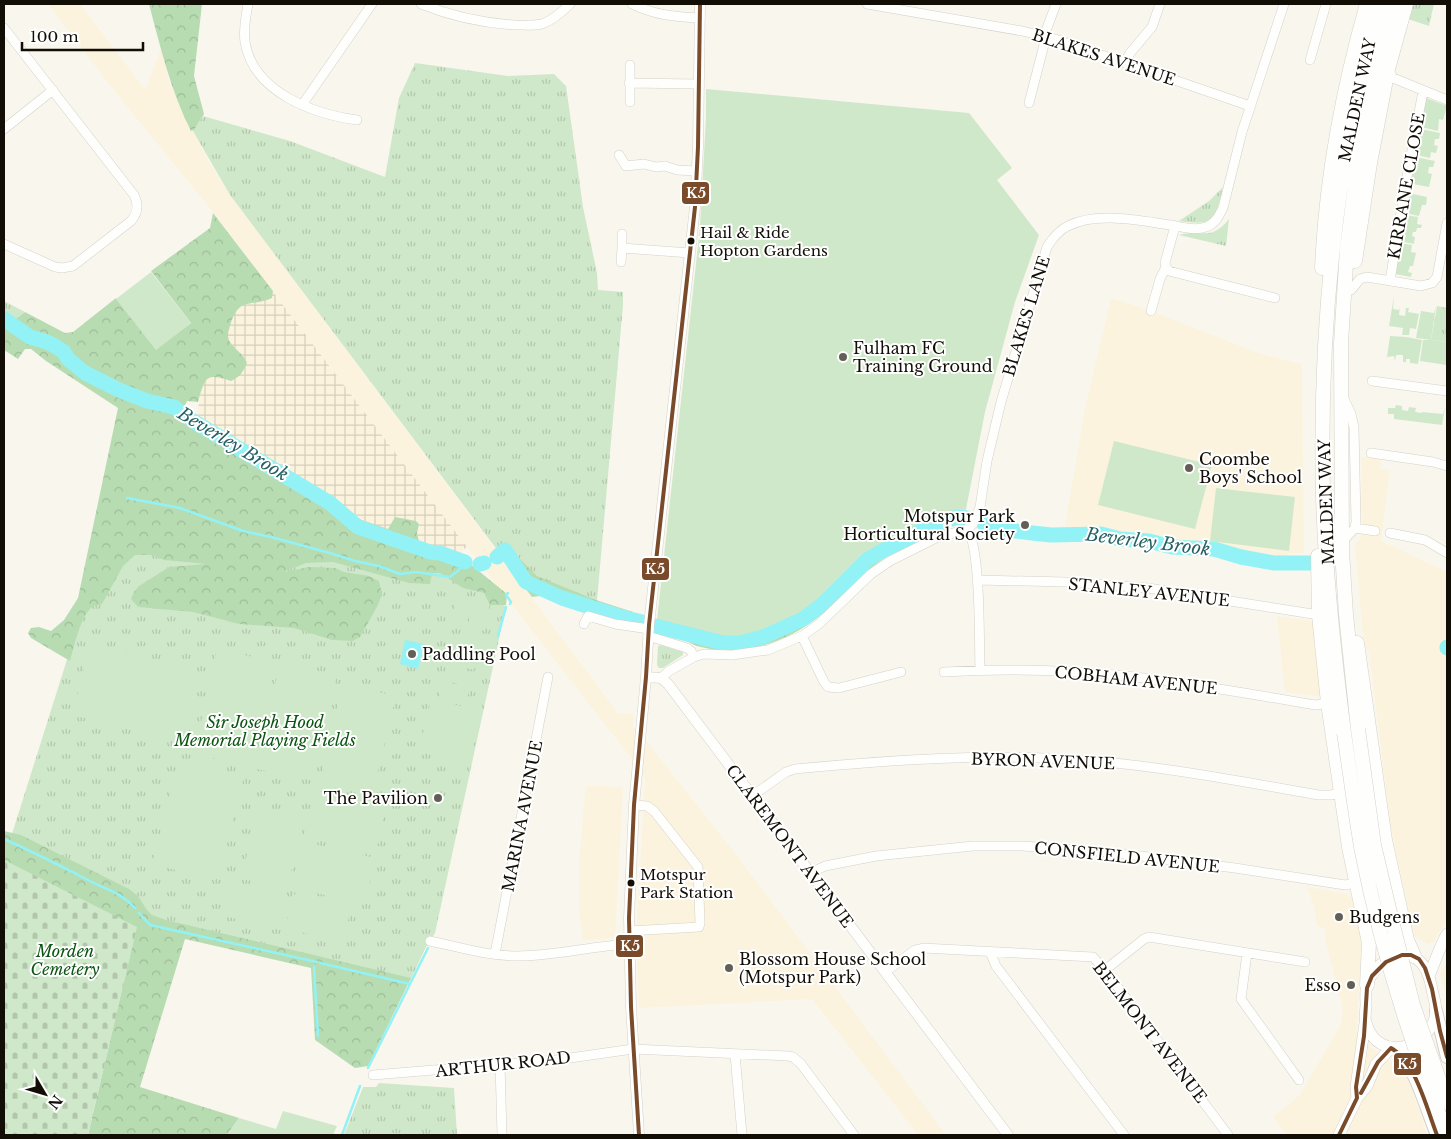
<svg xmlns="http://www.w3.org/2000/svg" width="1451" height="1139" viewBox="0 0 1451 1139" font-family="'Libre Baskerville',serif">
<style>
.built{fill:#fbf3dd}
.industrial{fill:url(#industrial-grid)}
.grass{fill:url(#grass-tufts)}
.forest{fill:url(#forest-crowns)}
.cemetery{fill:url(#cemetery-stones)}
.garden{fill:#d0e8ca}
.water{fill:#92f2f6}
.lines{fill:none;stroke-linecap:round;stroke-linejoin:round}
.stream{stroke:#92f2f6;stroke-width:2.5}
.river{stroke:#92f2f6;stroke-width:15}
.minor-casing{stroke:#d4d1c9;stroke-width:10}
.tertiary-casing{stroke:#d4d1c9;stroke-width:11}
.secondary-casing{stroke:#d4d1c9;stroke-width:12}
.primary-casing{stroke:#d4d1c9;stroke-width:14}
.trunk-casing{stroke:#d4d1c9;stroke-width:15}
.minor{stroke:#fefefc;stroke-width:9}
.tertiary{stroke:#fefefc;stroke-width:10}
.secondary{stroke:#fefefc;stroke-width:11}
.primary{stroke:#fefefc;stroke-width:12}
.trunk{stroke:#fefefc;stroke-width:14}
.trunk-bridge-casing{stroke:#d4d1c9;stroke-width:15;stroke-linecap:butt}
.trunk-bridge{stroke:#fefefc;stroke-width:14}
.bus-1-casing{stroke:#fff;stroke-width:8}
.bus-1{stroke:#7a4b2a;stroke-width:4}
.bus-dot{fill:#120e06;stroke:#fff;stroke-width:2}
.poi-dot{fill:#635f57;stroke:#fff;stroke-width:2}
.labels{text-anchor:middle;dominant-baseline:central;stroke-width:4;stroke-linejoin:round;paint-order:stroke}
.bus-label{font-size:15px;fill:#120e06;stroke:#fff;text-anchor:start}
.street-label{font-size:16px;fill:#120e06;stroke:#fff}
.poi-label{font-size:16px;fill:#120e06;stroke:#fff;text-anchor:start}
.park-label{font-size:16px;font-style:italic;fill:#0b5411;stroke:#fff}
.water-label{font-size:18px;font-style:italic;fill:#276165;stroke:#fff}
.line-badge{stroke:#fff;stroke-width:2}
.badge-label{font-size:14px;text-anchor:middle;font-weight:bold;fill:#fff}
</style>
<defs>
<pattern id="industrial-grid" width="8" height="8" patternUnits="userSpaceOnUse" patternTransform="scale(1.25)"><rect width="8" height="8" fill="#fbf3dd"/><path d="M0 4h8M4 0v8" fill="none" stroke="#d6cfbc"/></pattern>
<pattern id="grass-tufts" width="24" height="20" patternUnits="userSpaceOnUse" patternTransform="scale(1.25)"><rect width="24" height="20" fill="#d0e8ca"/><path d="M3 7l-1-3M5 7V3M7 7l1-3M15 17l-1-3M17 17v-4M19 17l1-3" fill="none" stroke="#b2c6ac"/></pattern>
<pattern id="forest-crowns" width="20" height="18" patternUnits="userSpaceOnUse" patternTransform="scale(1.25)"><rect width="20" height="18" fill="#b8dcb2"/><path d="M2 6a3 3 0 1 1 6 0M12 15a3 3 0 1 1 6 0" fill="none" stroke="#9dbc98"/></pattern>
<pattern id="cemetery-stones" width="16" height="16" patternUnits="userSpaceOnUse" patternTransform="scale(1.25)"><rect width="16" height="16" fill="#d0e8ca"/><path d="M2 7V4a2 2 0 0 1 4 0v3zM10 15v-3a2 2 0 0 1 4 0v3z" fill="#b2c6ac"/></pattern>
</defs>
<rect width="100%" height="100%" fill="#f9f6ee"/>
<path class="built" d="M48,4h32l64,84 3,-2 14,-37 8,32 13,28 27,53 21,33 388,518 16,1 -1,13 15,16 90,114 208,278h-28l-106,-136 -173,9 -3,-71 9,-158 -14,-21 -164,-211 -254,-335 -105,-129z
M1111,298l35,11 115,45 41,10 2,189h-15v5l-99,-16 -125,-16 20,-117z
M1361,457l20,1 -1,11 10,1 -9,71 66,31v347l-13,23 -7,2 -13,-9 -23,-107 -22,-177 -5,-6 -9,-101 5,-5 2,-16z
M1277,616l35,5 4,4 6,66 -4,5 -33,-4z
M586,786l37,1 -8,151 -32,2 -4,-30v-49z
M1307,887l39,7 8,5 8,36 -6,97 17,17 19,14 8,1 5,5 22,66h-141l-13,-18 27,-22 41,-71 2,-16 -18,-69v-11l-8,-2 -3,-20z
M1447,960v41l-7,-27z"/>
<path class="industrial" d="M254,267l213,280 -9,7 -74,-21 -187,-118 6,-38z"/>
<path class="grass" d="M1413,4h21l-5,22 -21,-7z
M415,63l93,13 46,-2 12,12 17,121 14,66 1,17 25,2v13l-26,296 -61,-23 -38,-27 -268,-356 -37,-64 10,-15 87,25 95,36 14,-79z
M1223,187c-8,34 -9,39 -44,34l30,-20z
M1229,219l-3,27 -47,-11c24,-7 30,8 50,-16z
M4,301l21,11c-7,5 -13,12 -21,8z
M1437,306l10,2v34l-16,-2z
M139,391l58,24 90,56 72,48 25,14 74,21 48,53 -71,326 -9,14 -16,34 -261,-60 -138,-84 59,-187z
M661,645l22,7v3l-20,13h-4l-2,-3 1,-19z
M379,1083l75,5 3,47h-113l19,-48h13z"/>
<path class="forest" d="M149,4h53l-8,72 10,38 -10,16 -3,1c-20,-39 -31,-85 -42,-127z
M213,213l60,78 -1,7c-21,10 -33,-3 -42,28 -2,6 -3,11 0,16 6,9 12,10 17,21 -4,9 -7,14 -16,18 -26,-9 -26,-3 -33,21l-11,-1 -4,9 159,97 17,12 29,10 7,-12 21,4 3,3 -2,9 2,9 39,12 49,40 -1,11h-16l-6,-12 -21,-5 -23,-15h-7l-4,11 -20,-1 -76,-21 -27,1 -22,9 25,-5 26,1 9,4 25,4 10,5 3,13 -4,11 -18,32 -7,4 -21,-1 -38,-12 -55,-4 -46,-12 -55,-5 -7,-8 3,-7 5,-6 30,-19 37,-3 -42,-4 -13,-5h-16l-12,11 -21,38c-2,1 -5,1 -8,2 -13,7 -20,41 -24,55l-39,-23 -3,-5 3,-5 8,-1 12,4 13,-11 14,-22 40,-190 -72,-47 -15,-12h-6l-7,10 -14,-9v-30c8,4 14,-3 21,-8l40,21 8,-1 43,-34 40,51 35,-26 -40,-52 59,-43z
M966,509l-6,15c-31,10 -62,23 -88,43 -19,13 -33,32 -50,47 -32,27 -79,44 -121,33 -6,-1 -12,-5 -17,-7 -10,-3 -20,-5 -29,-9l2,-12 118,8 28,-14 21,-18 36,-35 20,-14 40,-22z
M502,544h3l32,32 59,24 37,12 1,2 -1,8 -16,-2 -69,-25 -16,2 -36,-47z
M4,831l17,4 108,54 9,7 9,14 5,5 14,5 245,58 -43,88 -13,2 -40,-28 -4,-72 -126,-29 -45,148 99,31 -12,17h-139l48,-206 -132,-68z"/>
<path class="cemetery" d="M4,860l133,67 -49,208h-84z"/>
<path class="garden" d="M706,89l263,24 43,55 -15,12 42,55 -24,67 -30,110 -19,97 -46,15 -40,22 -20,14 -36,35 -21,18 -28,14 -49,12 -69,-19 43,-393 6,-110z
M1426,98l21,8 -4,14 -4,-1 -1,12 -17,-4z
M1421,129l19,4 -1,6h-4l-1,6 4,1 -2,7 -5,-1 -1,6 -14,-3z
M1415,157l20,4 -2,6h-4l-1,6 4,1 -3,13 -16,-3 1,-7 -3,-1z
M1408,193l19,4 -1,8h-4l-3,11 -14,-3z
M1405,215l13,2 -1,7 5,1 -1,3h-4l-1,4h-3l-1,4 3,1 -1,7 -10,-2 2,-7 -5,-1z
M1399,243l13,2 -1,7 5,1 -3,13h-3l-2,6 4,1 -1,4 -16,-3z
M151,272l40,51 -35,27 -40,-51z
M1394,296l-1,13 6,1 1,-3 -1,8 6,1 1,-8h3l-1,4 11,2 -3,15 -6,-1 -1,7h-7l1,-7 -14,-2z
M1436,306l-5,34 16,2v23l-27,-4 3,-21h8l-15,-2 5,-27 13,2z
M1390,336l16,1 16,3 -4,24 -8,-1v-4h-4v3h-3v-7h-7l-1,6 -1,-5 -7,1z
M1396,405l6,1v4l6,1 1,-4 7,1 -1,4 7,1v-1l21,2 2,-7 -3,18 -48,-6v-5h-6v-6h7z
M1114,441l98,24 -17,64 -97,-24z
M1216,488l79,9 -6,54 -79,-10z
M457,597l15,3 -6,27 -16,-3z
M474,601l16,3 -6,27 -16,-4z
M455,634l27,6 -3,13 -28,-7z
M90,645l112,28 -17,70 -113,-28z
M217,649l58,13 -23,105 -58,-13z
M450,651l28,7 -4,12 -27,-7z
M280,663l57,12 -23,106 -57,-12z
M446,667l27,7 -3,13 -27,-7z
M342,684l54,12 -23,97 -52,-11z
M442,684l27,7 -3,12 -27,-6z
M431,699l50,12 -11,52 -51,-12z
M179,760l65,16 -28,104 -64,-16z
M314,790l72,15 -10,47 -72,-15z
M256,808l46,9 -14,71 -46,-9z
M305,842l70,16 -10,45 -70,-14z
M229,881l58,15 -8,34 -58,-15z
M293,894l58,12 -7,35 -59,-12z
M283,1111l54,15 -4,9h-106l12,-17 37,11z
M375,1132l57,3h-57z"/>
<path class="water" d="M405,640l19,4 -6,25 -18,-5z"/>
<g class="lines">
<path class="stream" d="M127,498l53,10 63,23 28,6 59,16 25,8 24,5 21,8 16,-2 34,5 8,-6 7,-9
M520,584l5,-3
M508,593l-2,2 5,7 -1,2
M498,636l8,-29
M6,840c27,12 53,25 80,39 18,10 35,13 49,29
M139,913l11,12 167,37
M320,963l90,21
M314,967l4,69
M368,1068l60,-120
M342,1135l18,-49"/>
<path class="river" d="M4,319l26,18 17,5 8,4 9,6 4,7 17,14 34,17 28,11 27,6 19,14 137,82 28,24 72,25 10,1 25,9
M984,524l16,5 32,4 19,2 50,-1 19,5 29,2 23,6 42,2 27,8 33,6h38
M497,557l8,-7 21,32 36,16 56,18 24,6
M480,564l4,-1
M655,626l68,17h17l23,-6 40,-18 20,-15 45,-45 16,-9 28,-13 13,-9 32,-11 11,1
M1447,647v1"/>
<defs>
<path id="minor" d="M248,4c-2,12 -5,26 -3,38 8,50 68,72 112,78
M421,4c30,12 62,19 94,21 9,0 18,1 27,-1 11,-4 20,-12 28,-20
M632,4c22,11 44,13 68,14
M867,4l155,27 33,8 195,67
M4,28l130,167c5,10 4,18 -3,26l-58,45 -11,2 -7,-1 -51,-23
M1044,36l12,-32
M1310,60l16,-56
M1125,62l5,-9 22,-26 8,-23
M1388,70l5,8 54,22
M629,83l69,1
M630,102v-37
M1029,103l17,-66
M302,105l70,-101
M4,129l49,-39
M619,155l7,11 18,-2 12,3 9,-1 12,4 20,1
M1175,226l-10,37 1,4 3,4 106,27
M622,234v14
M621,262l1,-14 68,5
M1390,281l14,-88 19,-102
M1351,290l9,-11 7,-2 54,9 11,-3 5,-6 10,-54
M1151,311l9,-32 6,-12
M1372,381l75,10
M1371,453l62,9 14,4
M1355,528l20,3
M967,529c14,18 12,113 13,141
M1390,533l35,7 22,13
M1342,542l13,-14 1,-6 -2,-95 -3,-13 -7,-15
M978,580l88,2 82,6 171,27
M584,624l4,-8 27,8 34,5
M648,636l39,12 4,3 3,6
M802,636l22,46 4,5 11,1 62,-16
M944,672c63,-4 127,-2 191,5 60,7 121,18 181,28l12,-2
M661,678l8,-7 25,-14 10,-3 28,1 36,-5 34,-14 17,-12 52,-50 19,-13 46,-23 31,-9 6,-5 7,-17 7,-46 14,-59 46,-155c5,-8 12,-17 21,-21 29,-15 73,-5 103,-1 11,2 24,6 35,2 9,-3 13,-11 17,-19l19,-76 42,-128
M752,796l34,-24 9,-3c96,-9 192,-16 287,-9 79,6 158,21 236,35h13l9,-2
M810,873l15,-7 51,-10 97,-10h49l87,6 126,16 110,17 11,-2
M629,931l70,-4 1,-4 -2,-56 -44,-56 -7,-5 -13,-1
M430,941c29,6 57,15 87,15 38,0 75,-10 112,-12
M990,952l6,14 128,169
M1247,953l-6,46 58,81
M495,954l53,-277
M1105,970l39,-31 5,-2 156,25
M885,972l30,-22 8,-2 170,9 12,13 123,165
M735,1054l7,81
M500,1064l2,71
M373,1075l183,-15 77,-11 155,7 5,1 8,7 53,71"/>
<path id="tertiary" d="M646,677l15,1 7,6 340,451
M639,1135l-8,-128 -2,-89 5,-113 12,-128 3,-52 46,-418 3,-60 2,-143"/>
<path id="secondary" d="M1406,954c16,4 21,15 25,30 1,9 6,21 5,30 -7,35 -58,50 -70,9 -2,-6 0,-12 0,-19 0,-6 -1,-13 1,-19 5,-17 22,-30 39,-31z
M1429,976c6,-14 10,-28 18,-42
M1357,1098l-1,-11 9,-64
M1339,1135l18,-37 10,-12 9,-22 15,-16"/>
<path id="primary" d="M1436,1011l11,46
M1396,1049c20,19 30,60 41,86"/>
<path id="trunk" d="M1355,261l15,-98 18,-94 18,-65
M1322,268c4,-91 20,-176 45,-264
M1318,556l1,59 9,88 21,144 20,96 -2,42
M1357,643l28,197 22,100 7,16
M1358,729l-12,-114 -4,-64 -1,-208 6,-94 11,-86 23,-115 12,-44
M1344,733c-10,-79 -19,-159 -21,-238 -4,-165 12,-331 56,-491"/>
</defs>
<use href="#minor" class="minor-casing"/>
<use href="#tertiary" class="tertiary-casing"/>
<use href="#secondary" class="secondary-casing"/>
<use href="#primary" class="primary-casing"/>
<use href="#trunk" class="trunk-casing"/>
<use href="#minor" class="minor"/>
<use href="#tertiary" class="tertiary"/>
<use href="#secondary" class="secondary"/>
<use href="#primary" class="primary"/>
<use href="#trunk" class="trunk"/>
<defs>
<path id="trunk-bridge" d="M1358,729l16,116 18,76 21,84 34,97
M1344,733c6,39 11,80 18,119 19,97 49,192 85,283"/>
</defs>
<use href="#trunk-bridge" class="trunk-bridge-casing"/>
<use href="#trunk-bridge" class="trunk-bridge"/>
<defs>
<path id="bus-1" d="M1361,1093l17,-31 13,-14c25,14 36,62 46,87
M639,1135l-8,-128 -2,-89 5,-113 12,-128 3,-52 46,-418 3,-60 2,-143
M1339,1135l18,-37 -1,-11 8,-51 3,-48 5,-12 14,-14 16,-7h9l8,4 6,9 7,21 8,42 7,26"/>
</defs>
<use href="#bus-1" class="bus-1-casing"/>
<use href="#bus-1" class="bus-1"/>
</g>
<g class="bus-dot">
<circle cx="691" cy="241" r="4.5"/>
<circle cx="631" cy="883" r="4.5"/>
</g>
<g class="poi-dot">
<circle cx="843" cy="357" r="5"/>
<circle cx="1189" cy="468" r="5"/>
<circle cx="1025" cy="525" r="5"/>
<circle cx="412" cy="654" r="5"/>
<circle cx="438" cy="798" r="5"/>
<circle cx="1339" cy="917" r="5"/>
<circle cx="729" cy="968" r="5"/>
<circle cx="1351" cy="985" r="5"/>
</g>
<g class="labels">
<g class="bus-label">
<text x="700" y="232">Hail &amp; Ride<tspan x="700" dy="18">Hopton Gardens</tspan></text>
<text x="640" y="874">Motspur<tspan x="640" dy="18">Park Station</tspan></text>
</g>
<g class="street-label">
<text transform="translate(1104 57) rotate(18)">BLAKES AVENUE</text>
<text transform="translate(1357 100) rotate(-78)">MALDEN WAY</text>
<text transform="translate(1406 186) rotate(-80)">KIRRANE CLOSE</text>
<text transform="translate(1026 316) rotate(-73)">BLAKES LANE</text>
<text transform="translate(1326 502) rotate(-92)">MALDEN WAY</text>
<text transform="translate(1149 592) rotate(6)">STANLEY AVENUE</text>
<text transform="translate(1136 680) rotate(6)">COBHAM AVENUE</text>
<text transform="translate(1043 761) rotate(2)">BYRON AVENUE</text>
<text transform="translate(522 816) rotate(-79)">MARINA AVENUE</text>
<text transform="translate(790 846) rotate(53)">CLAREMONT AVENUE</text>
<text transform="translate(1127 857) rotate(6)">CONSFIELD AVENUE</text>
<text transform="translate(1150 1032) rotate(52)">BELMONT AVENUE</text>
<text transform="translate(503 1064) rotate(-6)">ARTHUR ROAD</text>
</g>
<g class="poi-label">
<text x="853" y="348">Fulham FC<tspan x="853" dy="18">Training Ground</tspan></text>
<text x="1199" y="459">Coombe<tspan x="1199" dy="18">Boys' School</tspan></text>
<text x="1015" y="516" text-anchor="end">Motspur Park<tspan x="1015" dy="18">Horticultural Society</tspan></text>
<text x="422" y="654">Paddling Pool</text>
<text x="428" y="798" text-anchor="end">The Pavilion</text>
<text x="1349" y="917">Budgens</text>
<text x="739" y="959">Blossom House School<tspan x="739" dy="18">(Motspur Park)</tspan></text>
<text x="1341" y="985" text-anchor="end">Esso</text>
</g>
<g class="park-label">
<text x="265" y="722">Sir Joseph Hood<tspan x="265" dy="18">Memorial Playing Fields</tspan></text>
<text x="65" y="951">Morden<tspan x="65" dy="18">Cemetery</tspan></text>
</g>
<g class="water-label">
<text transform="translate(233 444) rotate(31)">Beverley Brook</text>
<text transform="translate(1148 542) rotate(7)">Beverley Brook</text>
</g>
</g>
<g class="line-badge">
<rect x="681" y="181" width="29" height="24" rx="5" fill="#7a4b2a"/>
<rect x="641" y="557" width="29" height="24" rx="5" fill="#7a4b2a"/>
<rect x="615" y="934" width="29" height="24" rx="5" fill="#7a4b2a"/>
<rect x="1393" y="1052" width="29" height="24" rx="5" fill="#7a4b2a"/>
</g>
<g class="badge-label">
<text x="696" y="198">K5</text>
<text x="655" y="574">K5</text>
<text x="630" y="951">K5</text>
<text x="1407" y="1069">K5</text>
</g>
<rect width="1451" height="1139" fill="none" stroke="#120e06" stroke-width="10"/>
<g transform="translate(45 1094) rotate(128)" stroke="#ffffff" stroke-width="4" paint-order="stroke">
<path d="M0-4L9 19L0 12L-9 19Z" fill="#120e06"/>
<text y="-8" font-size="14" font-weight="bold" text-anchor="middle" fill="#120e06">N</text>
</g>
<path d="M22 42v8h121v-8" fill="none" stroke="#120e06" stroke-width="2.5"/>
<text x="30" y="42" font-size="15" fill="#120e06" stroke="#ffffff" stroke-width="4" paint-order="stroke">100 m</text>
</svg>
